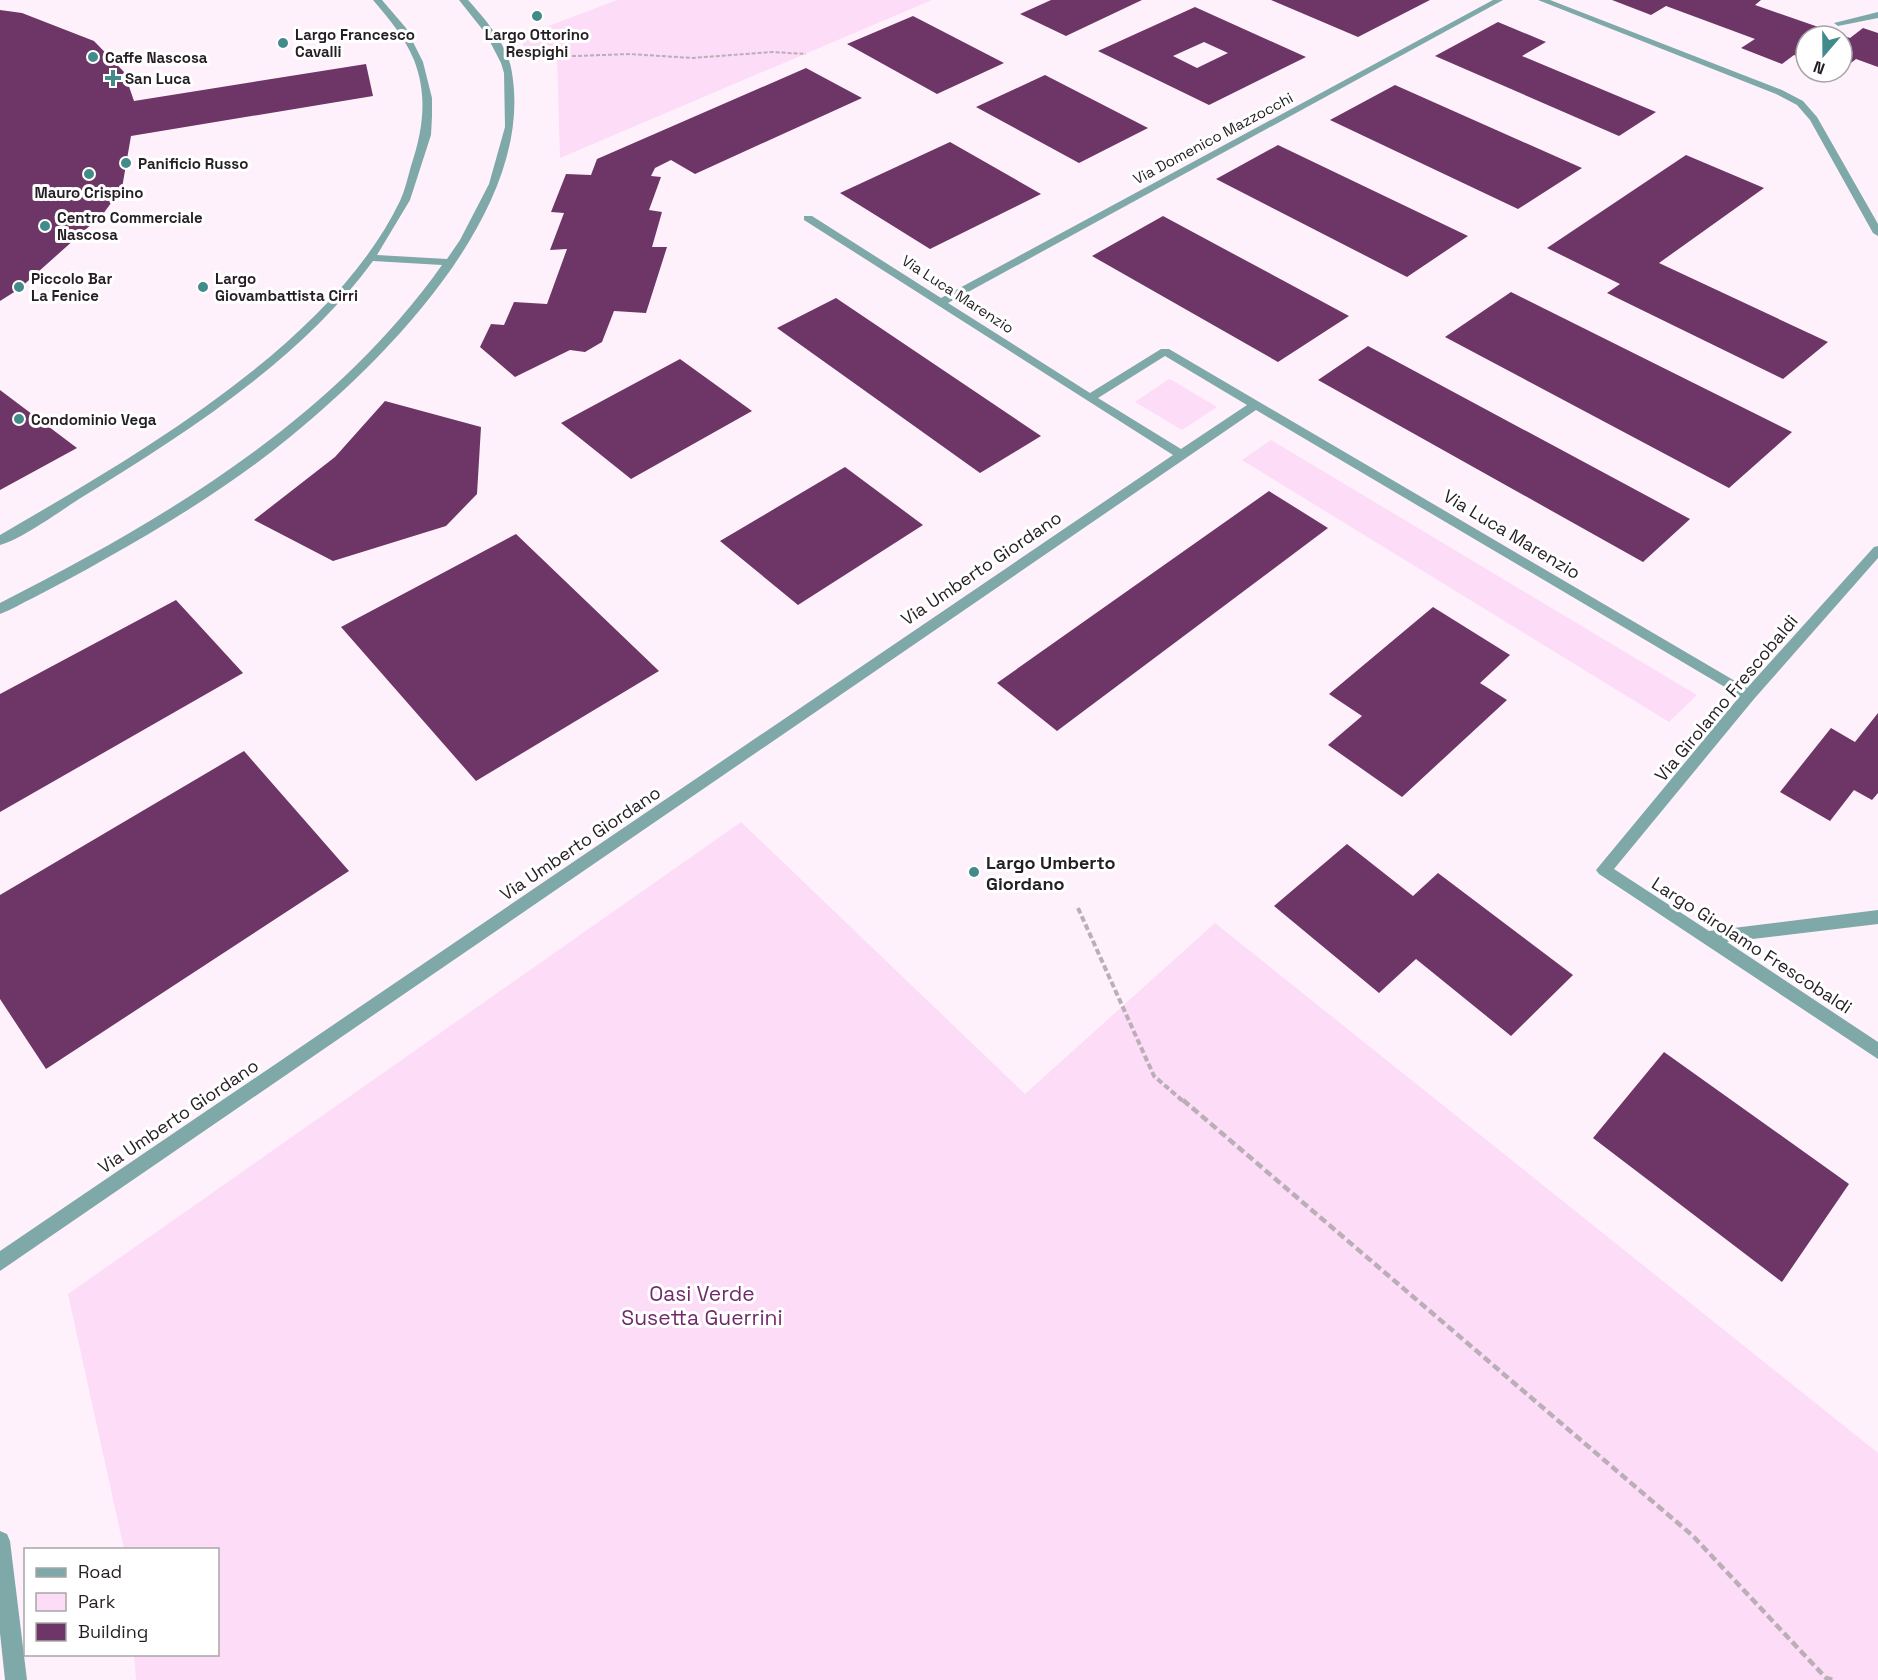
<svg xmlns="http://www.w3.org/2000/svg" width="1878" height="1680" viewBox="0 0 1878 1680" font-family="'Space Grotesk',sans-serif">
<style>
.green{fill:#fddcf7}
.building{fill:#6e3667;fill-rule:evenodd}
.lines{fill:none;stroke-linecap:round;stroke-linejoin:round}
.path-far2{stroke:#baaeb7;stroke-width:2;stroke-dasharray:4 2;stroke-linecap:butt}
.path-far1{stroke:#baaeb7;stroke-width:4;stroke-dasharray:6 3;stroke-linecap:butt}
.path{stroke:#baaeb7;stroke-width:4.5;stroke-dasharray:8 4;stroke-linecap:butt}
.minor{fill:#7ea9a8;fill-rule:evenodd}
.tertiary{fill:#7ea9a8;fill-rule:evenodd}
.poi-dot{fill:#438b8a;stroke:#fff;stroke-width:2}
.labels{text-anchor:middle;dominant-baseline:central;stroke-width:6;stroke-linejoin:round;paint-order:stroke}
.far-poi-label{font-size:15px;font-weight:bold;fill:#251e24;stroke:#fff;text-anchor:start}
.far-street-label{font-size:15px;fill:#251e24;stroke:#fff}
.street-label{font-size:18px;fill:#251e24;stroke:#fff}
.poi-label{font-size:18px;font-weight:bold;fill:#251e24;stroke:#fff;text-anchor:start}
.near-park-label{font-size:21px;fill:#72296b;stroke:#fff}
</style>
<rect width="100%" height="100%" fill="#fef1fb"/>
<path class="green" d="M617,0h315l-372,158 -3,-105 -32,-4 -5,-12z
M1169,379h1l47,28 -35,23 -47,-28z
M1271,440l426,255 -28,27 -427,-262z
M741,822l284,272 190,-171 663,530v227h-1742l-2,-25 84,-1v-104l-94,-1 -56,-255z"/>
<path class="building" d="M1051,0h91l-76,36 -46,-22z
M1271,0h159l-72,37z
M1612,0h149l-6,5 95,33 13,-10 15,5v34l-22,-8 -14,11v-34h-36v24l-12,-5 -12,9 -41,-16 14,-9 -89,-33 -15,9z
M1195,7l111,50 -97,48 -111,-54zM1204,42l24,11 -31,15 -24,-12z
M0,10l22,3 72,28 30,31 10,29 232,-37 7,32 -242,40 -9,52 -19,26 -84,75 -19,12z
M913,16l91,47 -67,31 -90,-50z
M1498,22l48,20 -24,14 134,56 -37,24 -184,-80z
M806,68l56,30 -167,76 -24,-14 -16,8 -4,8 10,1 -12,33 13,2 -10,35h15l-21,66 -32,-2 -12,31 -17,10 -15,-2 -55,27 -35,-30 11,-23 13,1 10,-23 33,2 20,-55 -17,1 14,-37 -13,-1 15,-38 25,1 6,-16z
M1045,75l103,53 -69,35 -103,-56z
M1395,85l187,83 -64,41 -188,-89z
M950,142l91,52 -111,55 -90,-56z
M1278,145l190,91 -61,41 -191,-98z
M1686,155l78,33 -105,75 169,79 -45,37 -176,-86 13,-9 -73,-36z
M1163,216l186,100 -71,46 -186,-106z
M1511,292l281,140 -63,56 -284,-151z
M836,298l205,138 -61,37 -203,-145z
M1368,346l322,173 -47,43 -325,-182z
M680,359l72,52 -121,68 -70,-56z
M0,390l77,58 -77,42z
M385,401l96,26 -4,67 -31,32 -113,35 -79,-41 81,-63z
M845,467l78,58 -125,80 -78,-64z
M1269,491l59,37 -271,203 -60,-48z
M516,534l143,137 -183,110 -135,-154z
M176,600l67,73 -243,139v-118z
M1433,607l77,48 -30,28 27,17 -105,97 -74,-52 34,-29 -33,-22z
M1878,713v80l-6,7 -18,-10 -24,31 -50,-29 51,-64 24,14z
M244,751l105,120 -303,198 -46,-70v-104z
M1347,844l66,52 25,-23 135,102 -62,61 -95,-77 -37,34 -105,-87z
M1664,1052l185,132 -67,98 -189,-144z"/>
<g class="lines">
<path class="path-far2" d="M548,57l82,-3 62,4 80,-6 34,2"/>
<path class="path-far1" d="M1078,908l76,168 30,26"/>
<path class="path" d="M1183,1100l510,436 133,142 7,2"/>
<path class="minor" d="M1493,0h10l-555,303 142,90 71,-44h8l578,339 127,-141 4,-1v12l-124,141 -140,170 95,62 169,-21v14l-151,18 151,100v17l-279,-185 -3,-4 144,-174 -484,-286 -1256,861v-20l1173,-796 -369,-235v-4h8l129,82zM1165,356l82,49 -66,44 -83,-51z
M1538,0h12l232,90 21,11 14,16 61,107v12l-5,-3 -63,-113 -13,-15 -21,-11z
M1878,12v6l-40,8 -4,-3z"/>
<path class="tertiary" d="M373,0h9l24,28 17,34 9,36v18l-1,19 -21,65 -33,55 70,4 13,-19 29,-56 16,-57 -1,-54 -3,-10 -15,-29 -27,-34h9c18,20 40,45 44,73 23,136 -125,285 -222,364 -57,47 -121,86 -185,122 -24,14 -48,26 -72,39 -11,5 -22,12 -33,16v-11c167,-85 332,-183 442,-338l-69,-4c-73,100 -190,174 -294,238 -20,13 -59,41 -79,46v-10c135,-79 330,-189 400,-334 5,-11 8,-24 11,-35 12,-36 17,-70 3,-106 -10,-24 -25,-41 -41,-60z
M0,1531l7,3 3,7 17,139h-22l-5,-47z"/>
</g>
<g class="poi-dot">
<circle cx="537" cy="16" r="6"/>
<circle cx="283" cy="43" r="6"/>
<circle cx="93" cy="57" r="6"/>
<path d="M110 69h6v6h6v6h-6v6h-6v-6h-6v-6h6z"/>
<circle cx="126" cy="163" r="6"/>
<circle cx="89" cy="174" r="6"/>
<circle cx="45" cy="226" r="6"/>
<circle cx="19" cy="287" r="6"/>
<circle cx="203" cy="287" r="6"/>
<circle cx="19" cy="419" r="6"/>
<circle cx="974" cy="872" r="6"/>
</g>
<g class="labels">
<g class="far-poi-label">
<text x="295" y="34">Largo Francesco<tspan x="295" dy="17">Cavalli</tspan></text>
<text x="537" y="34" text-anchor="middle">Largo Ottorino<tspan x="537" dy="17">Respighi</tspan></text>
<text x="105" y="57">Caffe Nascosa</text>
<text x="125" y="78">San Luca</text>
<text x="138" y="163">Panificio Russo</text>
<text x="89" y="192" text-anchor="middle">Mauro Crispino</text>
<text x="57" y="217">Centro Commerciale<tspan x="57" dy="17">Nascosa</tspan></text>
<text x="31" y="278">Piccolo Bar<tspan x="31" dy="17">La Fenice</tspan></text>
<text x="215" y="278">Largo<tspan x="215" dy="17">Giovambattista Cirri</tspan></text>
<text x="31" y="419">Condominio Vega</text>
</g>
<g class="far-street-label">
<text transform="translate(1213 138) rotate(-28)">Via Domenico Mazzocchi</text>
<text transform="translate(958 294) rotate(33)">Via Luca Marenzio</text>
</g>
<g class="street-label">
<text transform="translate(1512 534) rotate(31)">Via Luca Marenzio</text>
<text transform="translate(981 568) rotate(-34)">Via Umberto Giordano</text>
<text transform="translate(1726 698) rotate(-50)">Via Girolamo Frescobaldi</text>
<text transform="translate(580 843) rotate(-34)">Via Umberto Giordano</text>
<text transform="translate(1752 945) rotate(33)">Largo Girolamo Frescobaldi</text>
<text transform="translate(178 1116) rotate(-34)">Via Umberto Giordano</text>
</g>
<g class="poi-label">
<text x="986" y="862">Largo Umberto<tspan x="986" dy="21">Giordano</tspan></text>
</g>
<g class="near-park-label">
<text x="702" y="1293">Oasi Verde<tspan x="702" dy="24">Susetta Guerrini</tspan></text>
</g>
</g>
<rect x="24" y="1548" width="195" height="108" fill="#ffffff" stroke="#a8a5a7" stroke-width="1.5"/>
<rect x="36" y="1568" width="30" height="9" fill="#7ea9a8" stroke="#a8a5a7" stroke-width="1.5"/>
<text x="78" y="1578" font-size="18" fill="#251e24">Road</text>
<rect x="36" y="1593" width="30" height="18" fill="#fddcf7" stroke="#a8a5a7" stroke-width="1.5"/>
<text x="78" y="1608" font-size="18" fill="#251e24">Park</text>
<rect x="36" y="1623" width="30" height="18" fill="#6e3667" stroke="#a8a5a7" stroke-width="1.5"/>
<text x="78" y="1638" font-size="18" fill="#251e24">Building</text>
<g transform="translate(1824 54) rotate(200)"><circle r="28" fill="#ffffff" stroke="#a8a5a7" stroke-width="1.5"/>
<path d="M0-4.5L10 22L0 15L-10 22Z" fill="#438b8a"/>
<text y="-9" font-size="16" font-weight="bold" text-anchor="middle" fill="#251e24">N</text>
</g>
</svg>
